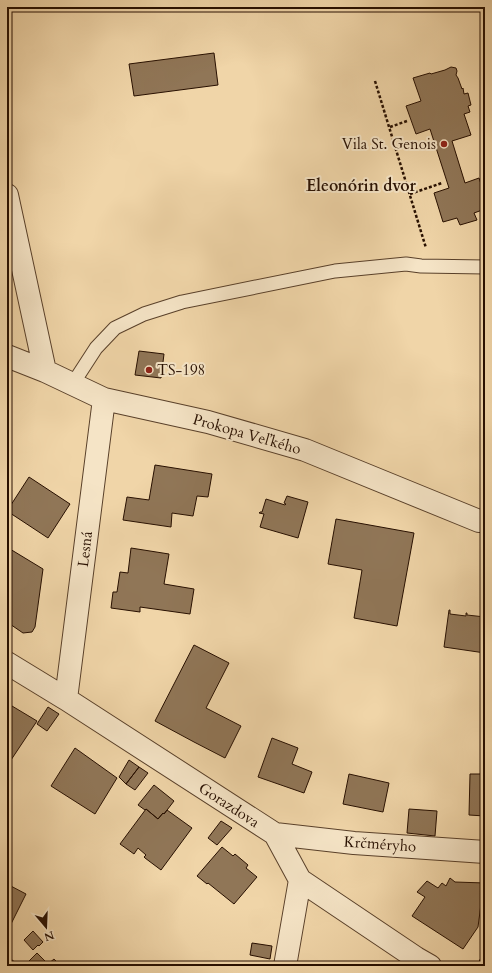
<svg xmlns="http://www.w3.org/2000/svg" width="492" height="973" viewBox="0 0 492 973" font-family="Cardo,serif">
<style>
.building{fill:#907657;stroke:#270f00}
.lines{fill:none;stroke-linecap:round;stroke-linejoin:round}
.service-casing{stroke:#59402a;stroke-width:15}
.minor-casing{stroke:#59402a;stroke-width:24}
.path{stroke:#270f00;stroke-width:2.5;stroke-dasharray:3 2;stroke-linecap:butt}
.service{stroke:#f5e4c6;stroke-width:13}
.minor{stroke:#f5e4c6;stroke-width:22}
.poi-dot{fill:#8f2418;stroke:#f5e4c6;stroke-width:1.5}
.labels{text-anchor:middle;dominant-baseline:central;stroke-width:4;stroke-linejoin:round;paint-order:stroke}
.poi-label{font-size:15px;fill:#270f00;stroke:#f5e4c6;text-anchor:end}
.street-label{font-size:15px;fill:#270f00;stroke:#f5e4c6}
.neighbourhood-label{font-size:16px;font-weight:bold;fill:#270f00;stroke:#f5e4c6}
</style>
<rect width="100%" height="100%" fill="#f0d5a8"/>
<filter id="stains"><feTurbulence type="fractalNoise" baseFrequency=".005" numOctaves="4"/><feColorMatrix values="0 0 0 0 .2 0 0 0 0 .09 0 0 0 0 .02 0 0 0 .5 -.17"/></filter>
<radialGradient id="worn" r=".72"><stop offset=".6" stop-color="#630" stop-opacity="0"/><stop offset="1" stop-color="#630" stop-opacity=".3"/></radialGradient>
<path class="building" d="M214,53l4,32 -84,11 -5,-32z
M451,67l5,1 1,3 -1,4 2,3 4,11 1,-1 1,6 4,-1 3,12 -3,1 2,6 -6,2 7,21 -19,6 13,42 14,-5 6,18v13l-11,4 3,7 -17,5 -3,-7 -14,4 -9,-29 15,-5 -19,-59 -14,5 -10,-28 15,-5 -8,-23 17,-5 1,1 14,-4z
M139,351l25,3 -3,24 -26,-3z
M155,465l57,9 -4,23 -11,-1 -4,20 -21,-3 -1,14 -48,-7 4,-23 22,3z
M29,477l41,27 -22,34 -41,-27z
M287,496l21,6 -10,36 -38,-11 4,-13 -5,-1 1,-1h2l4,-13 19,6 1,-1 -2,-1z
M336,519l78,14 -17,93 -43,-8 8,-48 -34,-6z
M131,548l38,6 -5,30 30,5 -4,25 -50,-7v5l-29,-4 2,-16h4l3,-20 8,1z
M7,549h3l33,20 -8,58 -3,5 -9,1 -16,-11z
M449,610h1v4l16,2v-3h1v2l18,2v36l-41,-6z
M194,645l35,18 -23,45 35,18 -16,32 -31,-16 -39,-21z
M7,703l30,18 -30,45z
M48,707l11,7 -12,17 -10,-7z
M272,738l26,10 -6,16 20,8 -8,21 -46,-16z
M75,748l42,30 -22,36 -44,-28z
M129,760l10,7 -13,17 -7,-7z
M139,767l9,6 -13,17 -9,-6z
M483,770h2v46l-16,-1 1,-41h10z
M349,774l40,9 -6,29 -40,-8z
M154,785l20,16 -10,13 -1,-1 -5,6 -12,-10 -1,1 -7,-5z
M146,809l12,10 5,-6 1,1 3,-4 25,18 -31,42 -16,-12 -1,-1 2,-2 -8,-7 -4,6 -14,-10z
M409,809l28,2 -2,25 -28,-3z
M221,821l11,7 -15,17 -9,-7z
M222,847l11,9 2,-2 13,11 -2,3 11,9 -23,27 -26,-21 -1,1 -10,-8z
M450,878l5,4 30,1v5l-4,16 -3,23 -15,22 -51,-33 13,-19 -8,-5 10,-11 11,7 4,-5 4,3z
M7,884l19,10 -19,38z
M33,931l10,11 -4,4 -1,-1 -5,5 -9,-10z
M252,943l20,3 -2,13 -20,-4z
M484,951l1,15h-8z
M37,953l11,11 6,-5 7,7h-37z
M7,956l9,7 -2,3h-7z"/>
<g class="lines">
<defs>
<path id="service" d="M72,385l24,-37 19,-20 29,-14 38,-12 153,-31 71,-7 15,2 64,1"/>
<path id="minor" d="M7,195l38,176
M7,356l38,15 59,28 104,23 97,28 174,71h6
M7,663l59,36 209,135 25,46 116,78 14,8
M66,699l38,-300
M275,834l79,9 131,9
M285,966l15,-86"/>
</defs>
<use href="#service" class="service-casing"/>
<use href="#minor" class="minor-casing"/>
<path class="path" d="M375,81l51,167
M390,127l17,-6
M410,194l32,-11"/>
<use href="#service" class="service"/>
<use href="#minor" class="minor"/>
</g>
<g class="poi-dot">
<circle cx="444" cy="144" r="4"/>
<circle cx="149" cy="370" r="4"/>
</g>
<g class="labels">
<g class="poi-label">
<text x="436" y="144">Vila St. Genois</text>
<text x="157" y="370" text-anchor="start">TS-198</text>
</g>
<g class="street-label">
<text transform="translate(247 434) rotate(16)">Prokopa Veľkého</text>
<text transform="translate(85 549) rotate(-83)">Lesná</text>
<text transform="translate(229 805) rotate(33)">Gorazdova</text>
<text transform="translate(380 844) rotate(4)">Krčméryho</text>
</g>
<g class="neighbourhood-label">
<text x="361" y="186">Eleonórin dvor</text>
</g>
</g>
<rect width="492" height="973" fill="none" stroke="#f0d5a8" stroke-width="24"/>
<rect x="8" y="8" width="476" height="957" fill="none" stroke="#270f00" stroke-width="2"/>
<rect x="12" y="12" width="468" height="949" fill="none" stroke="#270f00"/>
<g transform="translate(46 927) rotate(161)" stroke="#f5e4c6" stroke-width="3" paint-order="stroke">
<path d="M0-3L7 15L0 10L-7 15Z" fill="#270f00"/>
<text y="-6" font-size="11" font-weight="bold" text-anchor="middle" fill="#270f00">N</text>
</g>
<rect width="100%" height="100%" filter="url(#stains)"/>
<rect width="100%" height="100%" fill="url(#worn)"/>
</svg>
